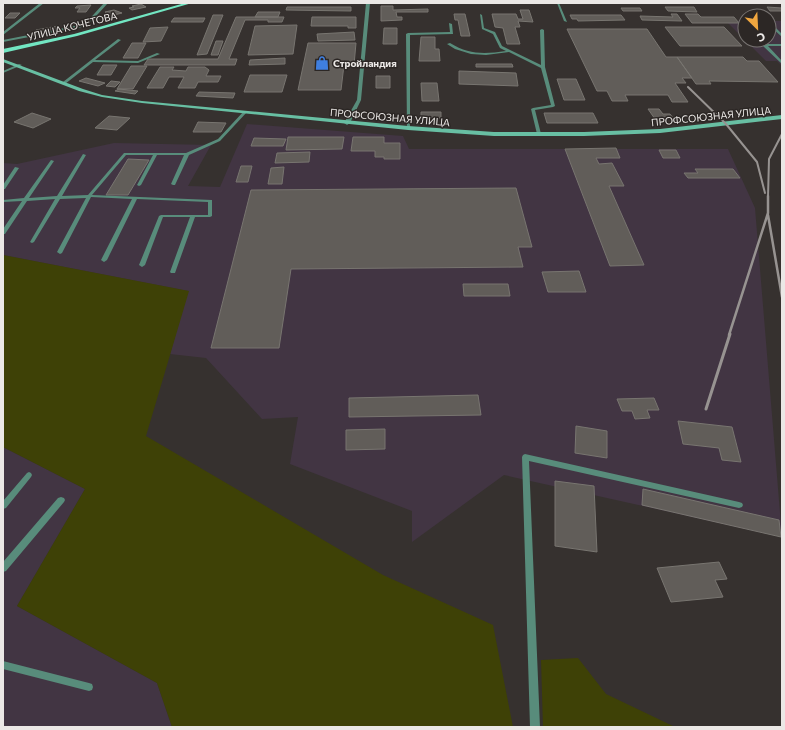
<svg xmlns="http://www.w3.org/2000/svg" width="785" height="730" viewBox="0 0 785 730" font-family="Commissioner,sans-serif">
<style>
.industrial{fill:#423543}
.green{fill:#3e4106}
.building{fill:#615d59;stroke:#787570}
.lines{fill:none;stroke-linecap:round;stroke-linejoin:round}
.service{fill:#588c7b;fill-rule:evenodd}
.minor{fill:#588c7b;fill-rule:evenodd}
.secondary{fill:#68bfa3;fill-rule:evenodd}
.primary{fill:#72e6c2;fill-rule:evenodd}
.rail-far2{stroke:#979391;stroke-width:2}
.rail-far1{stroke:#979391;stroke-width:2.5}
.rail{stroke:#979391;stroke-width:3}
.labels{text-anchor:middle;dominant-baseline:central;stroke-width:3;stroke-linejoin:round;paint-order:stroke}
.far-street-label{font-size:10px;fill:#ebe8e6;stroke:#2c2725}
.far-poi-label{font-size:10px;font-weight:bold;fill:#ebe8e6;stroke:#2c2725;text-anchor:start}
</style>
<rect width="100%" height="100%" fill="#36312f"/>
<path class="industrial" d="M726,21h19v19h24v-19h13v45l-5,-5h-11z
M247,124l156,12 6,13h319l27,59 27,329 -278,-62 -92,67v-31l-122,-47 8,-47 -36,2 -56,-61 -36,-4 18,-63 -185,-36v-92l14,1 97,-21 97,2 -23,41 32,1z
M3,447l82,42 -68,117 140,77 15,44h-169z"/>
<path class="green" d="M3,255l186,36 -43,145 237,139 110,50 20,102h-341l-15,-44 -140,-77 68,-117 -82,-42z
M578,658l28,36 69,33h-132l-2,-67z"/>
<path class="building" d="M141,4l5,3 -14,3 -3,-2 5,-1 -2,-1z
M91,5l-5,7h-9l3,-4h-5l2,-2z
M381,6h12v4l35,-1v3h-32l1,5h5v3l-21,1z
M287,7h64v4l-65,-1z
M665,7h29l3,5 -29,-1z
M767,7l15,1v3h-12z
M621,8h19l2,3h-19z
M114,10l8,3 -12,3 -5,-4z
M520,10h9l4,12 -15,-1 2,6h-5l5,17h-13l-4,-16 -8,-1 -3,-13h24l2,5h5z
M258,12h22l-2,5h-23z
M10,13h10l-5,5h-10z
M454,14h11l5,22h-9l-3,-16h-3z
M671,14h6l5,7 -40,-1 -2,-4 33,1z
M685,14h13l3,3h33l5,6h-47z
M213,15h10l-16,39 -10,1z
M570,15h51l4,5 -47,1 -1,-2h-5z
M236,17h48l-2,5h-14v-2h-23l-16,39h8l-2,6h-91l4,-6h70z
M312,17h44v11h-8v-2h-37z
M174,18h31l-2,4h-32z
M297,25l-4,29 -45,1 7,-29z
M58,26l2,2 -22,5 -2,-3z
M168,27l-7,14 -18,1 7,-14z
M665,27h59l18,19h-62z
M384,28h13v16h-14z
M567,29h80l19,28h11l15,21h-10l4,5h-11l13,19h-16l-4,-7h-43l3,6h-16l-5,-10h-10z
M354,32l1,8 -37,1 -1,-7z
M421,37h14v12h4l1,12h-21z
M216,41h7l-5,14h-7z
M132,43h14l-8,15h-15z
M308,43h48l-2,22h-10l-3,25h-43z
M677,57h66l4,4h12l19,21 -69,-1 2,3h-15z
M285,58v6l-36,1 1,-5z
M476,64h36l1,3h-37z
M103,65h14l-6,10h-14z
M131,66h16l-14,23h-16z
M160,67h14l-2,3 14,1 2,-4h17l4,3 -3,6h15l-3,6h-20l-3,6h-17l6,-11h-15l-6,11h-16z
M459,71l57,2 2,13 -59,-2z
M250,75h37l-5,17h-38z
M376,76h14v12h-14z
M86,78l19,5 -7,3 -19,-5z
M557,79h19l9,21h-21z
M111,81l9,1 -5,5 -9,-1z
M421,83h16l2,18h-17z
M119,89l19,2 -3,3 -20,-3z
M199,92l36,1 -2,5 -37,-2z
M648,109h11l4,5h7l3,4 -18,1z
M421,112h20v6h-20z
M32,113l19,6 -18,9 -19,-6z
M544,113h49l5,10h-51z
M109,116l21,2 -13,12 -22,-2z
M198,122l28,1 -5,9h-28z
M288,137h56l-2,12 -56,1z
M353,137h31v6h16v16h-16v-2h-9v-6h-24z
M254,138l32,1 -3,7h-32z
M616,148l4,10h-24l3,6 13,-1 12,23h-15l35,79 -34,1 -45,-117z
M659,150h17l4,8h-17z
M310,152l-1,10 -34,1 2,-10z
M128,159l21,1 -21,35h-22z
M241,166h11l-4,16h-12z
M284,167l-2,17h-14l3,-16z
M695,169h38l7,9h-52l-4,-5h14z
M516,188l16,59h-14l5,20 -232,2 -12,79h-68l40,-158z
M579,271l7,21h-38l-6,-20z
M463,284h45l2,12h-46z
M478,395l3,20 -132,2v-19z
M654,398l5,12h-12l3,8 -15,1 -3,-8h-10l-5,-12z
M678,421l54,6 9,35 -19,-2 -3,-12 -36,-4z
M576,426l31,5v27l-32,-5z
M385,429v20l-39,1v-20z
M555,481l39,5 3,66 -42,-6z
M643,489l136,31 2,17 -139,-32z
M719,562l8,17 -12,1 8,17 -52,5 -14,-34z"/>
<g class="lines">
<path class="service" d="M557,3h2l8,19 -3,-1z
M480,14l2,1 2,13 11,4 7,14 39,19 -1,-35 2,-1 2,1 1,37 10,39 -2,1 -18,3 6,24 -1,1 -3,-1 -6,-25 2,-1 18,-3 -10,-37 -32,-16 -23,3 -15,-1 -16,-5 -8,-5 3,-1c19,12 35,11 56,8l-6,-3 -7,-14 -11,-5z
M744,22h1v3l-3,-2z
M449,23l3,1 1,10 -43,1v93l-3,1 -1,-95 2,-1 42,-1z
M769,23h2l11,11v3l-13,-12z
M118,39l3,1 -26,20 43,1 19,-8 3,1 -22,9 -45,-1 -28,22h-2v-2z
M758,40h4l4,4h16v2h-14l14,15v3l-19,-18z
M19,64l3,1 -19,8v-2z
M244,111l3,1 -27,29 -31,14 -14,30h-2l-2,-1 13,-29h-27l-16,30 -2,1 -2,-1 16,-30h-27l-34,40 120,5v16l-2,1h-15l-20,56h-4l-1,-1 20,-55h-27l-18,48 -3,2 -3,-2 20,-49 2,-1h47v-13l-71,-3 -30,61 -3,2 -3,-2 31,-61 -41,-2 -29,56 -2,1 -3,-2 29,-54 -26,1 -26,43 -2,1 -2,-1 25,-43 -28,2 -22,33h-2v-5l19,-28 -19,1v-2l21,-2 27,-38 3,1 -25,37 28,-2 26,-42 3,1 -24,41 26,-1 36,-42h62l32,-14z
M15,167l4,1 -14,21h-2v-4z
M525,454l214,48 3,1 1,2 -1,2 -3,1 -210,-47 11,266h-10l-8,-270 1,-2z
M29,472l2,1 1,2 -1,2 -25,31 -3,1v-8l24,-28z
M61,497l3,1 1,2 -1,2 -58,69 -3,1v-10l55,-64z
M3,661l86,22 3,1 1,3 -1,3 -3,1 -86,-22z"/>
<path class="minor" d="M40,3h4l-41,32v-3z
M104,3h4l-21,23 -84,16v-2l82,-16z
M366,3h4l-9,97 -11,23 -3,2 -3,-2 13,-23z"/>
<path class="secondary" d="M3,59l80,30 19,6 40,6 266,25 86,6h90l76,-3 122,-14v4l-122,14 -76,3h-90l-86,-6 -266,-27 -40,-6 -23,-6 -76,-29z"/>
<path class="primary" d="M185,3h7l-115,33 -74,17v-4l71,-15z"/>
<path class="rail-far2" d="M688,87l38,37 31,38 8,31
M768,197l1,-38 13,-25"/>
<path class="rail-far1" d="M768,215l14,82
M729,335l39,-122v-17"/>
<path class="rail" d="M706,409l24,-75"/>
</g>
<defs>
<symbol id="shop-bare" viewBox="-9 -9 18 18"><path d="M-5-2.5h2.3a2.7 3.5 0 0 1 5.4 0H5L5.5 6h-11ZM-1.5-2.5h3a1.5 2.3 0 0 0-3 0Z" fill="#3f7fe0" stroke="#2c2725" stroke-width="2.5" paint-order="stroke"/></symbol>
</defs>
<g fill-rule="evenodd">
<use href="#shop-bare" x="312" y="53" width="20" height="20"/>
</g>
<g class="labels">
<g class="far-street-label">
<text transform="translate(72 26) rotate(-14)">УЛИЦА КОЧЕТОВА</text>
<text transform="translate(711 116) rotate(-6)">ПРОФСОЮЗНАЯ УЛИЦА</text>
<text transform="translate(390 117) rotate(5)">ПРОФСОЮЗНАЯ УЛИЦА</text>
</g>
<g class="far-poi-label">
<text x="333" y="63">Стройландия</text>
</g>
</g>
<rect width="785" height="730" fill="none" stroke="#ebe8e6" stroke-width="8"/>
<g transform="translate(757 28) rotate(156)"><circle r="19" fill="#2c2725" stroke="#787472"/>
<path d="M0-3L7 15L0 10L-7 15Z" fill="#f0a63f"/>
<text y="-6" font-size="11" font-weight="bold" text-anchor="middle" fill="#ebe8e6">С</text>
</g>
</svg>
